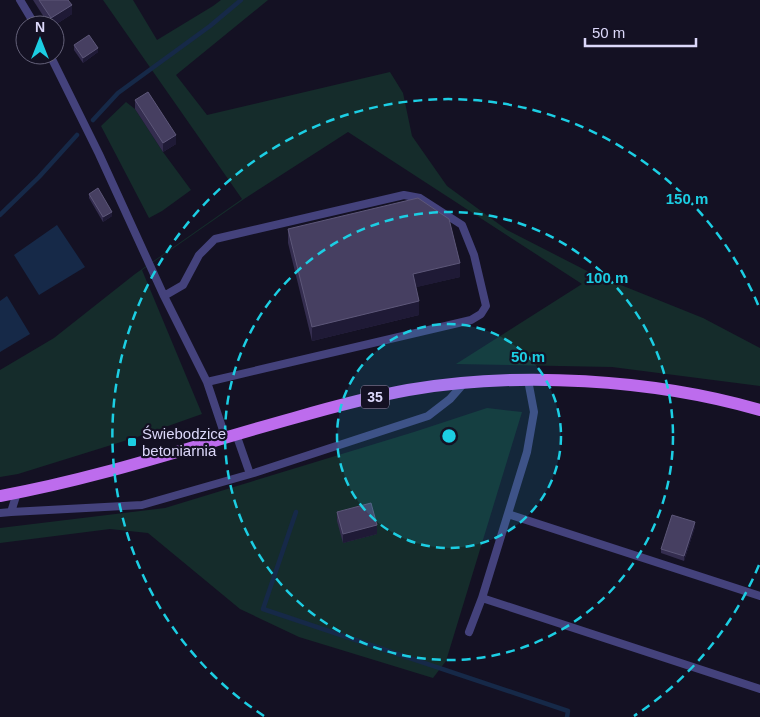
<svg xmlns="http://www.w3.org/2000/svg" width="760" height="717" viewBox="0 0 760 717" font-family="Arial,sans-serif">
<style>
.green{fill:#152c2b}
.water{fill:#162948}
.lines{fill:none;stroke-linecap:round;stroke-linejoin:round}
.stream{stroke:#162948;stroke-width:4.5}
.lane{stroke:#44427c;stroke-width:8}
.primary{stroke:#bd6ced;stroke-width:12}
.wall{fill:#342d4f}
.shaded-wall{fill:#1f1a36}
.building{fill:#463f61;stroke:#5d5779}
.ring{fill:none;stroke:#1ccee3;stroke-width:2.5;stroke-dasharray:9 6}
.poi-dot{fill:#1ccee3;stroke:#141123;stroke-width:2}
.labels{text-anchor:middle;dominant-baseline:central;stroke-width:4.5;stroke-linejoin:round;paint-order:stroke}
.shield{fill:#141123;stroke:#a09cba;stroke-width:1}
.shield-label{font-size:14px;font-weight:bold;fill:#dcd8fa}
.poi-label{font-size:15px;fill:#dcd8fa;stroke:#141123;text-anchor:start}
.centre{fill:#1ccee3;stroke:#141123;stroke-width:2.5}
.ring-label{font-size:15px;text-anchor:middle;font-weight:bold;fill:#1ccee3;stroke:#141123;stroke-width:4.5;stroke-linejoin:round;paint-order:stroke}
</style>
<rect width="100%" height="100%" fill="#141123"/>
<path class="green" d="M103,0h30l24,40 56,-34 8,-6h47l-92,75 31,40 183,-43 13,21 9,43 35,50 60,44 84,43 112,45 57,30v38l-148,-19 -156,-3 126,-80 -234,-152 -104,67 -102,71 60,144 -65,23 -119,37 -18,3v-107l54,-32 81,-64 107,-75z
M126,102l9,7 28,43 28,38 -29,21 -13,7 -48,-92z
M487,408l35,4 -76,249 -13,17 -134,-41 -59,-28 -92,-76 -38,-4 -110,14v-15l165,-20 249,-76z"/>
<path class="water" d="M57,225l28,42 -46,28 -25,-40z
M7,296l23,38 -30,18v-51z"/>
<g class="lines">
<path class="stream" d="M93,120l25,-27 92,-67 31,-26
M0,215l39,-38 38,-42
M296,512l-33,97 305,102 -1,6"/>
<path class="lane" d="M20,0l15,25
M50,55l49,99 65,142 43,86 18,54
M164,296l19,-11 16,-30 16,-16 189,-44 16,3 42,27 12,30 12,51 -5,8 -10,6 -264,62
M236,434l14,40
M11,512l131,-7 112,-32 174,-57 22,-17 14,-16
M0,513l11,-1 6,-19
M508,514l252,82
M482,598l278,91
M469,632l13,-34 45,-146 7,-40 -6,-32"/>
<path class="primary" d="M0,496c100,-18 196,-51 294,-78 38,-11 76,-21 114,-28 110,-19 245,-11 352,20"/>
</g>
<path class="wall" d="M33,0h35l4,14 -17,11h-6z
M74,45l24,7 -15,11 -9,-13z
M135,100l41,44 -13,8 -28,-43z
M89,194l23,22 -9,6 -14,-24z
M288,229l172,48 -44,10 3,28 -107,26 -24,-98z
M337,512l40,22 -34,9 -6,-22z
M695,527l-11,34 -23,-8v-4z"/>
<path class="shaded-wall" d="M72,5v9l-17,11h-4v-7z
M98,48v4l-15,11v-5z
M176,135v9l-13,8v-9z
M112,212v4l-9,6v-5z
M460,263v14l-47,11v-14z
M419,301v14l-107,26v-14z
M695,522v5l-11,34v-5z
M377,525v9l-34,9v-9z"/>
<path class="building" d="M39,0h29l4,5 -21,13z
M89,35l9,13 -15,10 -9,-13z
M148,92l28,43 -13,8 -28,-43z
M98,188l14,24 -9,5 -14,-23z
M418,198l31,21 11,44 -47,11 6,27 -107,26 -24,-98z
M371,503l6,22 -34,9 -6,-22z
M672,515l23,7 -11,34 -23,-7z"/>
<circle cx="449" cy="436" r="112" fill="#1ccee3" fill-opacity=".12"/>
<g class="ring">
<circle cx="449" cy="436" r="112"/>
<circle cx="449" cy="436" r="224"/>
<path d="M759 565A336 336 0 0 1 634 716M264 716A336 336 0 1 1 759 307"/>
</g>
<rect class="poi-dot" x="127" y="437" width="10" height="10" rx="2.5"/>
<g class="labels">
<rect class="shield" x="361" y="385.5" width="28" height="23" rx="4"/>
<g class="shield-label">
<text x="375" y="397">35</text>
</g>
<g class="poi-label">
<text x="142" y="433">Świebodzice<tspan x="142" dy="17">betoniarnia</tspan></text>
</g>
</g>
<circle cx="449" cy="436" r="8" class="centre"/>
<g class="ring-label">
<text x="687" y="204">150 m</text>
<text x="607" y="283">100 m</text>
<text x="528" y="362">50 m</text>
</g>
<g transform="translate(40 40)"><circle r="24" fill="#141123" stroke="#646179"/>
<path d="M0-4L9 19L0 12L-9 19Z" fill="#1ccee3"/>
<text y="-8" font-size="14" font-weight="bold" text-anchor="middle" fill="#dcd8fa">N</text>
</g>
<path d="M585 38v8h111v-8" fill="none" stroke="#dcd8fa" stroke-width="2.5"/>
<text x="592" y="38" font-size="15" fill="#dcd8fa" stroke="#141123" stroke-width="4" paint-order="stroke">50 m</text>
</svg>
